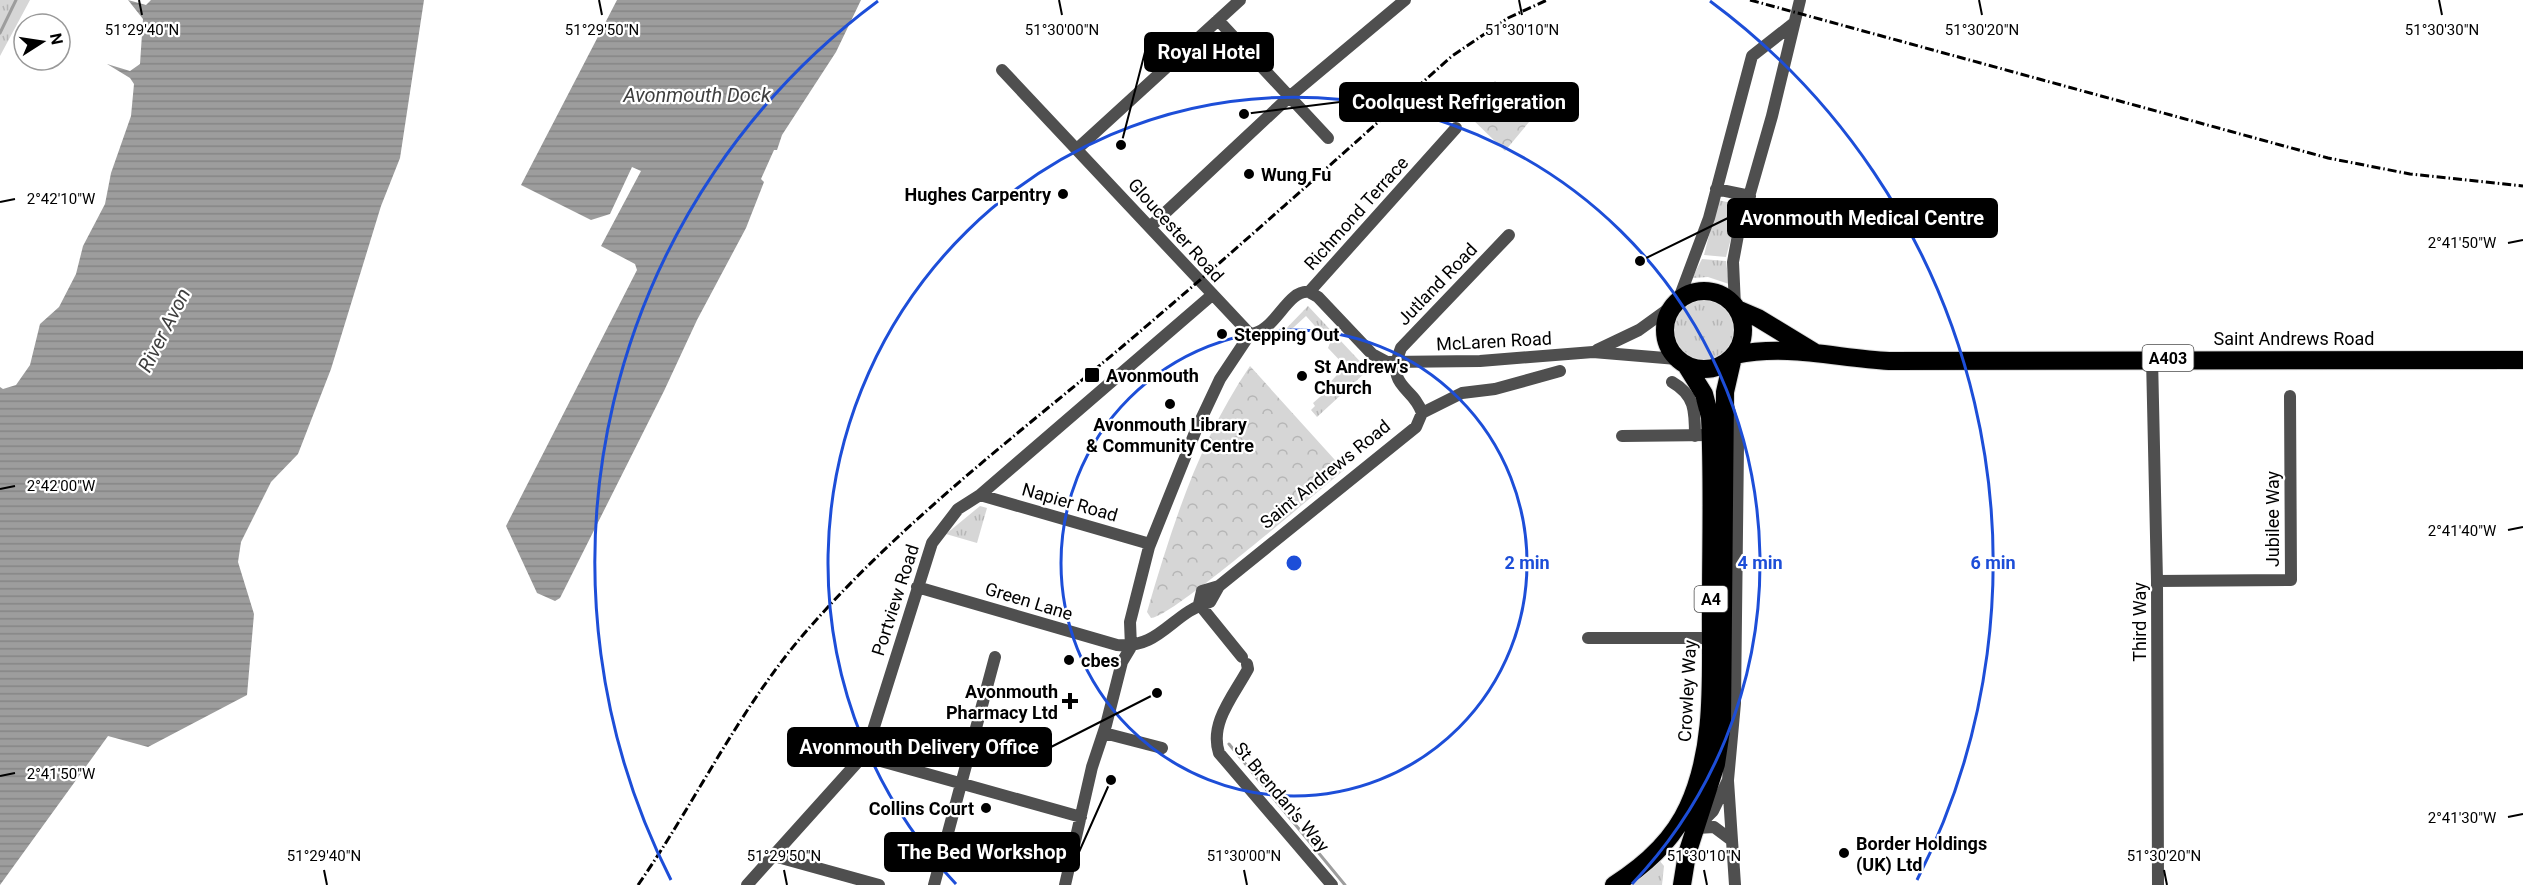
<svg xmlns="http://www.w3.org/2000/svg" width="2523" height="885" viewBox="0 0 2523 885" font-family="Roboto,sans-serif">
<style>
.grass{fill:url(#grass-tufts)}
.park{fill:url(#park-crowns)}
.water{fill:url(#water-rules)}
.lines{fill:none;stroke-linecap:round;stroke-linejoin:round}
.stream{stroke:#9d9d9d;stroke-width:3}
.highway-casing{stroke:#dbdbdb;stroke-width:20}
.street{stroke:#4f4f4f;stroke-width:12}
.highway{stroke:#000;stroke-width:18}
.rail{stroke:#000;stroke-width:3;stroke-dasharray:9 3 1.5 3;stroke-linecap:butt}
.ticks{fill:none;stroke:#000;stroke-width:2}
.ring{fill:none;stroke:#1d4ed8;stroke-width:3}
.poi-dot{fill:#000;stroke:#fff;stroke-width:2}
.labels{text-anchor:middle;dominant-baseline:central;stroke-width:4.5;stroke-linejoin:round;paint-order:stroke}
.shield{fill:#fff;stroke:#4c4c4c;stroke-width:1.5}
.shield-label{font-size:16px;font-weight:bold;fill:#000}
.poi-label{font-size:18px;font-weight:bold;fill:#000;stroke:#fff;text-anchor:start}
.street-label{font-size:18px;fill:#000;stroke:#fff}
.water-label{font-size:20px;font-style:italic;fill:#3e3e3e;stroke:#fff}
.ticks-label{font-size:15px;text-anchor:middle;fill:#000;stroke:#fff;stroke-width:4.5;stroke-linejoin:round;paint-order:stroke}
.centre{fill:#1d4ed8;stroke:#fff;stroke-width:3}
.ring-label{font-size:18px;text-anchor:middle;font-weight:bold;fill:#1d4ed8;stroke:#fff;stroke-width:4.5;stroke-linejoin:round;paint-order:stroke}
.leader{fill:none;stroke:#000;stroke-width:2}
.callout-dot{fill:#000;stroke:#fff;stroke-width:2}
.callout{fill:#000;stroke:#000;stroke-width:2}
.callout-label{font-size:20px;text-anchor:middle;font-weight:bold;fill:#fff}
</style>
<defs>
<pattern id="grass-tufts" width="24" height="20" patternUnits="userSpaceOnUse" patternTransform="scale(1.5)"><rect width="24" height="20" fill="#d6d6d6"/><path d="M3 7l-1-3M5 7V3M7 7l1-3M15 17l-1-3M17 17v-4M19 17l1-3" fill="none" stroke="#b6b6b6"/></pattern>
<pattern id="park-crowns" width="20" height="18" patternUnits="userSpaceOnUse" patternTransform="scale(1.5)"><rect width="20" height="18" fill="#d6d6d6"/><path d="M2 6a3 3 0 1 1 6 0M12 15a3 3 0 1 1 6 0" fill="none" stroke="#b6b6b6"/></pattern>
<pattern id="water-rules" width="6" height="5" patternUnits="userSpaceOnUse" patternTransform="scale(1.5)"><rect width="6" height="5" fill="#9d9d9d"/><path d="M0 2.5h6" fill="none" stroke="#858585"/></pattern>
</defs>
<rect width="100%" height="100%" fill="#fff"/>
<path class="grass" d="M0,0h30l-30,56z
M1718,200l22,5 -14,52 -22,-2z
M1702,259l24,2 3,23 -21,-7 -16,1z
M1672 330a31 31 0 1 1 62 0a31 31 0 1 1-62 0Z
M1308,306l60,64 -51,47 -6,-7 4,-4 -2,-3 15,-13 -2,-3 19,-21 -17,-18 2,-5 -24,-27 -24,22 1,3 -6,-3z
M980,506l7,2 -10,35 -31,-9z
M1659,860l5,6 -2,19h-32z"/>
<path class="park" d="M1495,81l39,35 -29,35 -39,-38z
M1250,366l94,104c-26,21 -174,149 -193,148l-4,-6c25,-86 52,-171 103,-246z"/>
<path class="water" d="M128,0l18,5 5,-5h273l-24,158 -19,48 -50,163 -33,85 -27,28 -30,60 -3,20 16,52 -7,81 -99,52 -40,-11 -108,149v-498l3,2 13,-4 14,-20 10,-41 19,-17 17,-33 7,-28 22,-42 6,-31 20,-57 3,-32 -4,-6 -23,-14 23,7 10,-7 3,-45z
M617,0h244l-25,52 -54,83 -5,15h-3l-13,29 3,3 -18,46 -49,92 -33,71 -104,207 -5,3 -18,-8 -31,-67 131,-256 -2,-6 -34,-18 40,-75 -9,-4 -22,47 -19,6 -70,-35z"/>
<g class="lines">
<path class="stream" d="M0,33l16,-33
M1229,744l116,141"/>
<defs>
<path id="highway" d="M1665 330a39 39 0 1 1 78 0a39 39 0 1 1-78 0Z
M1737,309l21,9 56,34
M1735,355c52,-11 101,3 154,6l634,-1
M1614,885c30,-19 59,-45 74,-78 29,-63 22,-136 23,-203 0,-62 2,-124 -1,-187l-6,-23 -18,-29
M1682,885l5,-31 29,-90 6,-40 3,-332 8,-35"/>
</defs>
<use href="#highway" class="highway-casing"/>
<path class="street" d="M1218,20l110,118
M1002,70l248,264
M1077,149l163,-149
M1716,189l34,7
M1150,227l139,-130 116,-97
M1309,292l9,5 54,57 15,8 93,-1 113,-9 84,7
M1678,301l31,-83 43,-162 42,-33
M1735,306l-2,-44 5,-27 34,-119 28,-116
M1250,334c25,-1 37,-45 59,-42l147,-164
M1597,350l42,-20 36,-26
M2152,358l5,223 1,304
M1672,382c23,13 23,29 23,54
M1422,413c-9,-28 -37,-24 -21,-65l108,-113
M1422,413l40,-20 33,-4 65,-18
M1622,436l89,-1
M980,495l170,49
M2157,581l134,-1 -1,-184
M917,587l200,58c44,4 55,-33 93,-43l9,-16
M1199,604l3,-13 17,-5 197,-159 6,-14
M1199,604l43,53
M1588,638h123
M1247,664l1,5c-14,26 -39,54 -29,84l113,132
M1104,733l58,15
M863,756l218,61
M1728,781l7,104
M1698,826l15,-15 15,-31 7,-77 3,-258 -10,-40
M1697,828l17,-1 16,12
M774,856l105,29
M747,885l116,-129 6,-13 63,-200 26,-34 22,-14 232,-200
M934,885l61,-228
M1065,885l27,-118 14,-42 16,-63 9,-15 -1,-25 19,-75 47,-117 24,-51 30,-45"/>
<use href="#highway" class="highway"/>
<path class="rail" d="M1750,0l578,158 82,16 113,12
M638,885c57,-82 100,-174 165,-250 92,-107 206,-194 314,-284 114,-96 224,-196 335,-295l56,-38 39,-18"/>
</g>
<path class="ticks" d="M139,0l3,15M599,0l3,15M1059,0l3,15M1519,0l3,15M1979,0l3,15M2439,0l3,15M0,202l15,-3M2508,243l15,-3M0,489l15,-3M2508,530l15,-3M0,776l15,-3M2508,817l15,-3M324,870l3,15M784,870l3,15M1244,870l3,15M1704,870l3,15M2164,870l3,15"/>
<g class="ring">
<circle cx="1294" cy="563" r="233"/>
<path d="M956 884A466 466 0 1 1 1632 884"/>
<path d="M671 880A699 699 0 0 1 878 1M1710 1A699 699 0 0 1 1917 880"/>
</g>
<g class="poi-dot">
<circle cx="1249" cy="174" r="6"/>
<circle cx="1063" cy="194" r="6"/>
<circle cx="1222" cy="334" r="6"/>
<rect x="1084" y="367" width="16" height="16" rx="3"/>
<circle cx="1302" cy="376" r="6"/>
<circle cx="1170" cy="404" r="6"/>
<circle cx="1069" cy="660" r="6"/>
<path d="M1067 692h6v6h6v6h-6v6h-6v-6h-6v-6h6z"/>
<circle cx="986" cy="808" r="6"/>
<circle cx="1844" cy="853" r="6"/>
</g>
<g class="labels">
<g class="shield">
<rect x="2142.5" y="345" width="51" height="26" rx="4.5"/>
<rect x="1694.5" y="586" width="33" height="26" rx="4.5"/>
</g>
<g class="shield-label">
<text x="2168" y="358">A403</text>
<text x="1711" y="599">A4</text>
</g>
<g class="poi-label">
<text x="1261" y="174">Wung Fu</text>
<text x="1051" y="194" text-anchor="end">Hughes Carpentry</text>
<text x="1234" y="334">Stepping Out</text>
<text x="1314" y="366">St Andrew's<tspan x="1314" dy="21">Church</tspan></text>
<text x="1106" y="375">Avonmouth</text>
<text x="1170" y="424" text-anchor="middle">Avonmouth Library<tspan x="1170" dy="21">&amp; Community Centre</tspan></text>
<text x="1081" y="660">cbes</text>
<text x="1058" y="691" text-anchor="end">Avonmouth<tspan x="1058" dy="21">Pharmacy Ltd</tspan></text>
<text x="974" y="808" text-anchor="end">Collins Court</text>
<text x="1856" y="843">Border Holdings<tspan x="1856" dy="21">(UK) Ltd</tspan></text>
</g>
<g class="street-label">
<text transform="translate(1356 213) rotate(-48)">Richmond Terrace</text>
<text transform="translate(1176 230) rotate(48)">Gloucester Road</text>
<text transform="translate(1437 284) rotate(-46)">Jutland Road</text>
<text x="2294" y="338">Saint Andrews Road</text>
<text transform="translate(1494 341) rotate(-3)">McLaren Road</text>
<text transform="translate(1325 474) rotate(-39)">Saint Andrews Road</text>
<text transform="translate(1070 502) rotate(16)">Napier Road</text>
<text transform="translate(2272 519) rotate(-90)">Jubilee Way</text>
<text transform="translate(895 600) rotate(-72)">Portview Road</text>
<text transform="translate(1029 601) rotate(17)">Green Lane</text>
<text transform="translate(2139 622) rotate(-90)">Third Way</text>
<text transform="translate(1687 691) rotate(-87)">Crowley Way</text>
<text transform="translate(1282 797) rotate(50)">St Brendan's Way</text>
</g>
<g class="water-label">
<text x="697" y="95">Avonmouth Dock</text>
<text transform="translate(164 330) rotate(-63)">River Avon</text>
</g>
</g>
<g class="ticks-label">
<text x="142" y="35">51°29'40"N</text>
<text x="602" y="35">51°29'50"N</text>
<text x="1062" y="35">51°30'00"N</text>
<text x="1522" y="35">51°30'10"N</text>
<text x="1982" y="35">51°30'20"N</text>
<text x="2442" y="35">51°30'30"N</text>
<text x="61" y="204">2°42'10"W</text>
<text x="2462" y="248">2°41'50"W</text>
<text x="61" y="491">2°42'00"W</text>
<text x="2462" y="536">2°41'40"W</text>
<text x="61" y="779">2°41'50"W</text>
<text x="2462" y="823">2°41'30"W</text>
<text x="324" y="861">51°29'40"N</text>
<text x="784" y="861">51°29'50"N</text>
<text x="1244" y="861">51°30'00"N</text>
<text x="1704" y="861">51°30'10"N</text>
<text x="2164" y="861">51°30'20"N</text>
</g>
<circle cx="1294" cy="563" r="9" class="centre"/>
<g class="ring-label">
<text x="1527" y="569">2 min</text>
<text x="1760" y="569">4 min</text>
<text x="1993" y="569">6 min</text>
</g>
<path class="leader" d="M1121 145L1145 52M1244 114L1340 102M1640 261L1728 218M1157 693L1051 747M1111 780L1079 852"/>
<g class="callout-dot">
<circle cx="1121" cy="145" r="6"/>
<circle cx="1244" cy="114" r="6"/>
<circle cx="1640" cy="261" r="6"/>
<circle cx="1157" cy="693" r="6"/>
<circle cx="1111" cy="780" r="6"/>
</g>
<g class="callout">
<rect x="1145" y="33" width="128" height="38" rx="6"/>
<rect x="1340" y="83" width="238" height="38" rx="6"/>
<rect x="1728" y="199" width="269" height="38" rx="6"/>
<rect x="788" y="728" width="263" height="38" rx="6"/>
<rect x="885" y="833" width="194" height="38" rx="6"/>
</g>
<g class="callout-label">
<text x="1209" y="59">Royal Hotel</text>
<text x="1459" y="109">Coolquest Refrigeration</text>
<text x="1862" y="225">Avonmouth Medical Centre</text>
<text x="919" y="754">Avonmouth Delivery Office</text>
<text x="982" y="859">The Bed Workshop</text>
</g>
<g transform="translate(42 42) rotate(78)"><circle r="28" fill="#ffffff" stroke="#999999" stroke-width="1.5"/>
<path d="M0-4.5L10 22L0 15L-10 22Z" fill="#000000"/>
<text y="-9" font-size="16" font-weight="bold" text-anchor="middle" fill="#000000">N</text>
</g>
</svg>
